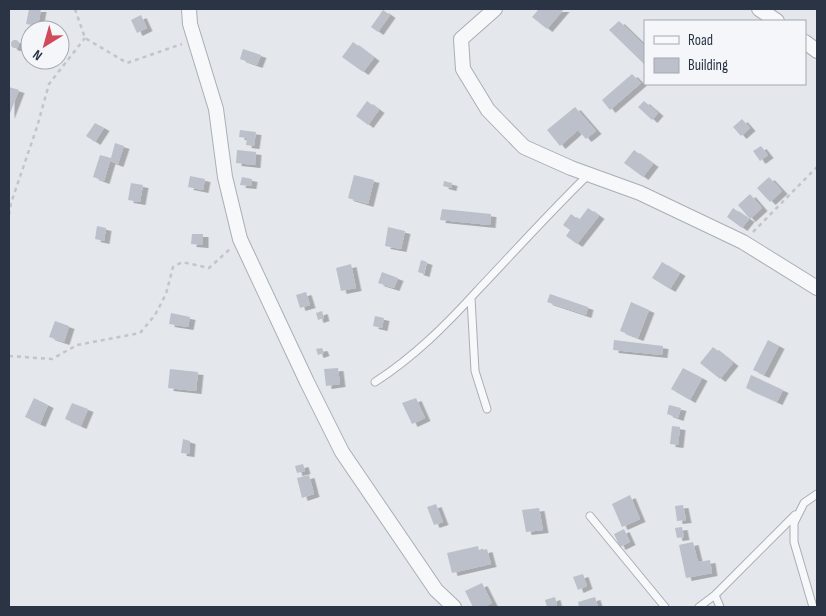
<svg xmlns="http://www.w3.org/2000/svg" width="826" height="616" viewBox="0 0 826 616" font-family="'Sofia Sans Condensed',sans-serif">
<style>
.building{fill:#bbc0ca;filter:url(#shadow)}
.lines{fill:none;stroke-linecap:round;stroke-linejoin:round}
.service-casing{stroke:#a9aeb7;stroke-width:9}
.minor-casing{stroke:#a9aeb7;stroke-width:16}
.path{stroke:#c2c5cb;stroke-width:2.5;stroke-dasharray:4 4;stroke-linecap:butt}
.service{stroke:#f7f8fa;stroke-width:7}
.minor{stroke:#f7f8fa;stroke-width:14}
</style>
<defs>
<filter id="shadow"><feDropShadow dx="5.5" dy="3" stdDeviation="0" flood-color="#0004"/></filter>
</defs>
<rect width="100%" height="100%" fill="#e4e7ec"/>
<path class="building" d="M29,9h12l-3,17 -12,-2z
M539,9h25l-17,20 -15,-12z
M383,10l7,5 -12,17 -7,-5z
M141,15l6,13 -10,5 -6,-13z
M619,21l26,25v19l-36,-35z
M25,30l5,1v13l-8,-2z
M11 44a4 4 0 1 1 8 0a4 4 0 1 1-8 0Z
M353,42l21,16 -11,14 -21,-15z
M243,49l18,6 -4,10 -17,-6z
M632,74l9,9 -31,27 -8,-10z
M9,87l10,3 -10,26z
M367,101l12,9 -11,15 -12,-9z
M644,101l14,12 -6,7 -14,-13z
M575,107l21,24 -10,8 -8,-9 -18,16 -13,-16z
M742,119l8,9 -9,8 -8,-9z
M95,123l9,5 -9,14 -9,-6z
M240,130l16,2 -2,14 -8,-1 1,-7 -8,-1z
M115,143l9,3 -6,18 -8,-3 -6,20 -11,-4 7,-22 11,3z
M761,146l7,9 -8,6 -7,-10z
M237,150l19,2 -1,13 -19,-2z
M634,150l19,14 -10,13 -19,-14z
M354,175l20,5 -6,24 -20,-6z
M190,176l15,3 -2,11 -15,-3z
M242,177l10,2 -1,7 -11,-1z
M769,177l13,14 -12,11 -13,-14z
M444,181l8,2 -1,5 -8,-2z
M131,183l12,2 -3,17 -12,-2z
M750,194l12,14 -12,11 -12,-14z
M588,208l11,8 -22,28 -11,-8 4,-6 -7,-5 8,-11 8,6z
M733,208l16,11 -7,9 -15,-11z
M442,209l49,5 -1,11 -50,-5z
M97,226l9,2 -2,13 -9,-2z
M388,227l17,4 -4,18 -16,-3z
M192,234h11v11l-12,-1z
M421,260l6,2 -3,12 -6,-2z
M662,262l18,11 -10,16 -18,-11z
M351,264l5,24 -15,3 -5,-23z
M382,272l16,6 -4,10 -16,-5z
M306,292l4,13 -10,3 -4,-13z
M550,294l38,13 -2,8 -39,-13z
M631,302l18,8 -11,28 -18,-7z
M322,311l2,7 -6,2 -2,-7z
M171,313l19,4 -2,10 -19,-3z
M375,316l9,2 -2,10 -9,-2z
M55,321l14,5 -5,16 -15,-5z
M614,340l49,6 -1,9 -49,-5z
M768,340l11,6 -15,29 -11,-5z
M713,347l20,16 -13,16 -20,-16z
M322,348l2,5 -6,2 -2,-6z
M338,368l2,16 -14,2 -2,-17z
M683,368l19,10 -12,22 -19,-11z
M170,369l28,3 -2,19 -28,-3z
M751,375l32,15 -6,12 -31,-14z
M34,398l14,7 -8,19 -15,-7z
M416,398l9,20 -13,6 -10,-21z
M72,403l16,6 -7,17 -16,-7z
M669,405l12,3 -3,10 -11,-4z
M672,426l8,1 -2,18 -8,-1z
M183,439l7,2 -1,13 -8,-1z
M303,464l2,7 -8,2 -2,-7z
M309,475l5,19 -12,4 -5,-20z
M630,495l10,24 -18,8 -10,-23z
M436,504l7,18 -9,3 -7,-18z
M683,505l3,15 -9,1 -2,-15z
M539,508l4,22 -17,2 -4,-22z
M682,527l2,10 -7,1 -2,-10z
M624,529l6,13 -10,5 -6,-13z
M693,542l5,20 12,-2 2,13 -26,5 -7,-33z
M478,546l1,5 8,-2 4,15 -39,9 -5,-20z
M583,574l4,12 -9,4 -5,-13z
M482,583l10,20 -8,4h-11l-8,-16z
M555,597l2,9 -10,1 -2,-7z
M595,597l3,10h-19l-1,-5z"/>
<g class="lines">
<defs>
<path id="service" d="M471,298l4,73 12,38
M375,382c39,-25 71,-57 102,-91 37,-39 73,-79 111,-116
M590,516l75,91
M715,595l80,-80
M699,607l16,-12 5,12
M813,607l-19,-65v-19l10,-20 13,-9"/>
<path id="minor" d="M189,9l1,15 26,85 9,68 15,62 67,143 35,70 94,138 18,17
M495,9l-34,30 2,30 25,41 36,37 47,21 69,25 103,49 74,46
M759,9l18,12
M805,42l12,9"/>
</defs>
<use href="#service" class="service-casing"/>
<use href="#minor" class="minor-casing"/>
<path class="path" d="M75,9l10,29 42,25 55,-19
M9,215l2,-12 26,-76 12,-43 36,-46
M753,232l64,-65
M9,356l43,3 25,-14 63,-12 15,-18 11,-21 7,-27 9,-5 27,6 21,-19"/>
<use href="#service" class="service"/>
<use href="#minor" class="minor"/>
</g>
<rect width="826" height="616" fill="none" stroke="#2b3445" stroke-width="20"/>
<rect x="644" y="20" width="162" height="65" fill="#f4f6f9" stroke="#a4a8b1"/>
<rect x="654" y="36" width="25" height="8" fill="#f7f8fa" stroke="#a4a8b1"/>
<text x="688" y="45" font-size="15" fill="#2b3445">Road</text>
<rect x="654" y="58" width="25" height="15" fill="#bbc0ca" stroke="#a4a8b1"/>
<text x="688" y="70" font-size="15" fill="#2b3445">Building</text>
<g transform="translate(45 45) rotate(217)"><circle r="24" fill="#f4f6f9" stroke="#a4a8b1"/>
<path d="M0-4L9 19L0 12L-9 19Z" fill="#d1495b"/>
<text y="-8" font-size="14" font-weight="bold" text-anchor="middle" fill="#2b3445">N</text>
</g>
</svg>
